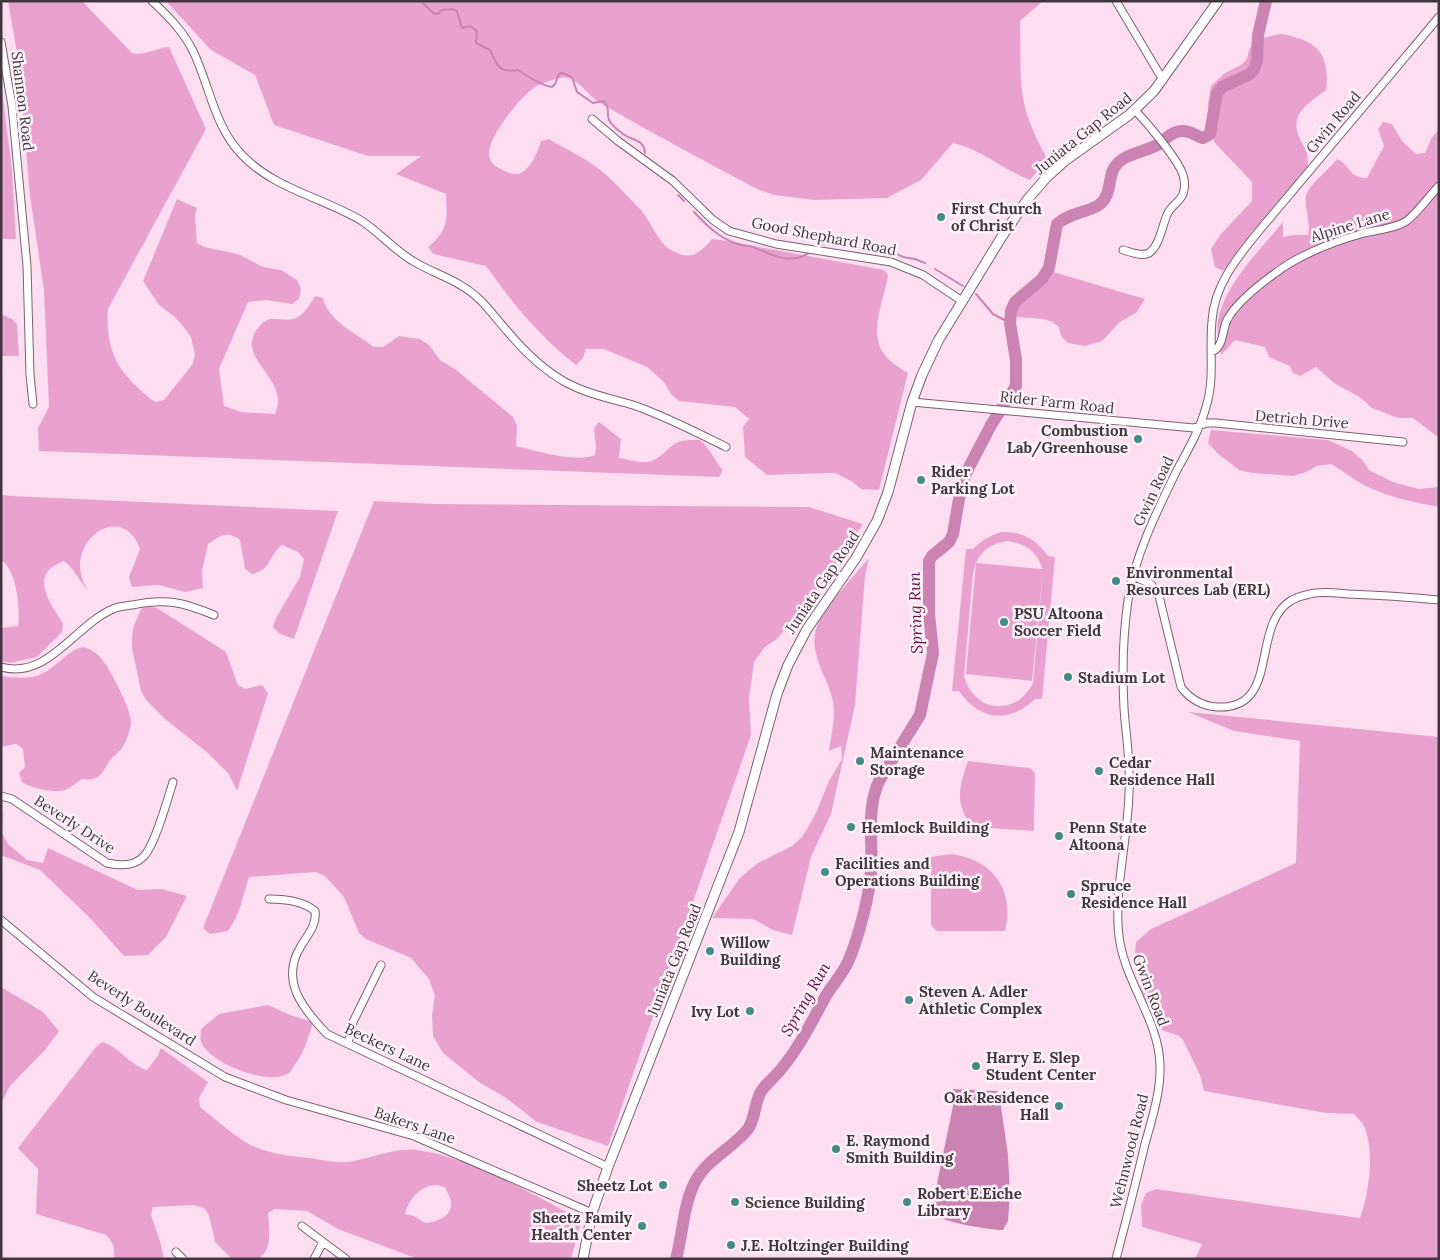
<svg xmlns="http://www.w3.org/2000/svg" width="1440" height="1260" viewBox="0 0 1440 1260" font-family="Lora,serif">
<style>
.green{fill:#e9a2d0;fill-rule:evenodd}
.water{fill:#ca83b2}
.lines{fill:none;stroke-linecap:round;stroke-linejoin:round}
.stream{stroke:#ca83b2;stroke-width:2}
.river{stroke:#ca83b2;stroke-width:12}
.minor-casing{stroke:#7b6171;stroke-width:9}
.major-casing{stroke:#7b6171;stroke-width:11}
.minor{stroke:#fff;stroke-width:7}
.major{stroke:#fff;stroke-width:9}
.poi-dot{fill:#448b87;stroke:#fef2f9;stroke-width:2}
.labels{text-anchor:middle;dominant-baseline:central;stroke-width:5;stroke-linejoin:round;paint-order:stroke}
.street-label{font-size:15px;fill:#43373f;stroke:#fef2f9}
.poi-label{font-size:15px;font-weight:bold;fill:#43373f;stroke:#fef2f9;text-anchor:start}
.water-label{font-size:16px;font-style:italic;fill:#640d4f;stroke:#fef2f9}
</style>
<rect width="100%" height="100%" fill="#fddef1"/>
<path class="green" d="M8,1h74l50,52c13,3 23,-5 37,-6l37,82 -98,180c-3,45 12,66 47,93l9,-2 28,-35 3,-10 -4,-18 -5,-7 -11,-13 -16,-12 -16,-24 34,-82 20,9 -2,7 2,28 7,4 34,7 25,13 18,3 16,10 4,9 -2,10 -7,5 -26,-4 -18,2 -29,67 5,37 17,6 34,2c15,-32 -31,-51 -22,-77 1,-4 3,-7 6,-10 13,-16 24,-2 39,-10 7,-4 13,-14 17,-21l8,2c5,23 33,35 51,49h9l16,-11 21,3 9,6 11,15 15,9 58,48 4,9 -1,20c20,5 61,17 79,9l1,-8 -2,-19 5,-6 22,17 -2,19c9,1 19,5 28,4 12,-2 17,-10 26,-17 8,-6 18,-5 27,-5 10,8 14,20 23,30l-4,7 -680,-26 -1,-23 11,-21 -5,-117 -14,-94 -12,-137z
M166,1h877l-23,20c1,26 -1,52 3,77 4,22 14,42 24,61l-17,21c-27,-10 -49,-31 -77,-37l-32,37 -34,18 -73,2 -40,-5 -17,-6c-53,-28 -105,-56 -157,-86 -13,-8 -24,-29 -40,-25 -8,2 -18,5 -25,9 -14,9 -48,51 -46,68 1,7 5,11 12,14 3,2 10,5 14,5 14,1 23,-23 26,-33l8,-2c16,10 35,18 50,30 14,11 28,27 41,40 12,13 17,34 33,42 18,10 27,2 39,-12l9,1 163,30 4,5c-3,22 -17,50 -8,72 5,12 18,20 28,26l-29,117 -18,-1 -10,-8 -16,-8 -68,2 -22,-18 -2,-30 6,-8 -14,-12 -56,-6 -7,-6 -9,-14 -16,-14 -43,-18h-18l-3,9 -7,7c-36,-28 -64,-62 -90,-99l-53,-12 -5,-7c21,-17 19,-28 18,-53l-50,-20 25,-18h-53l-94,-31 -19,-50 -44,-25z
M1281,34c36,6 49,19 45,56 -17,13 -38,24 -26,49 8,15 8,13 8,30l-85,102 -8,-4 -4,-18 10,-15 31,-33v-19l-38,-40 -6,-37 3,-19 14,-13 16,-8 6,-6 2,-9 5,-8 8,-4z
M1,83l11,87 4,69h-15z
M1383,122l9,2 10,17 14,13 9,-1 7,-16 7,-7v308l-26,-20h-15l-26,-10 -11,-10 -27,-15 -18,-16 -16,9 -7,-3 -3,-7 -21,-9 -4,-10 -30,-7 -14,15c-2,-12 -5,-23 -3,-35 7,-36 41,-69 65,-98v15l11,-2h14c3,-14 -4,-28 -2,-39 3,-12 23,-26 31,-37 15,7 10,18 30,19l17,-32 -6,-17z
M1050,271l95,28 -9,14 -16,9 -18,19 -17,5 -17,-3 -7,-7 -2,-9 -7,-5 -8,-3 -27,-2 -3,-9c10,-15 19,-29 36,-37z
M1,314l11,5 5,5 2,32h-18z
M1211,430l117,10 24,11 11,10 6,9 24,12 26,7 20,-2v20c-26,-5 -52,-10 -75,-22 -12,-6 -22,-15 -33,-21l-14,2 -11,6 -13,4 -41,-3 -13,-3 -22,-17 -9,-10z
M1,495l11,1 326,15 -44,128 -14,-5 -7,-7 3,-9 24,-41 4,-18 -6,-7 -16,-7c-14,11 -10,25 -30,29l-7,-5 -5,-29c-14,-10 -19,-4 -32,4l-6,27 1,17 -18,4 -26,-7 -27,2 -3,-10 11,-28c-18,-52 -82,-4 -52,41 -9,-9 -14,-22 -24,-29 -4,2 -10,4 -14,8 -16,14 5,42 13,54l-1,9 -25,25 -27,6 -9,-2v-33l17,-2c3,-16 -2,-58 -17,-66z
M374,501l59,3 376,3 54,17 -40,59 -46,56 -12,8 -11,15 -5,36 2,37 -143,411 -71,-24 -31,-24 -27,-16 -36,-29 -10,-17 -1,-21 3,-19 -6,-17 -18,-21 -45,-19 -7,-6 -15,-36 -19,-21 -9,-4 -67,5c-6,19 -9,38 -21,54l-18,3 -7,-6z
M1001,532c21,-1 35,7 47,24l7,1 -13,142h-7c-25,25 -56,22 -76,-8h-7l14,-142h7c8,-8 16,-13 28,-17zM1007,541c17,2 31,10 35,28l-66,-6c6,-14 17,-20 31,-22zM976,563l-10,111 66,7 11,-110 -10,112c-17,34 -59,30 -69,-7l9,-103z
M869,558l-4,18 -10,129 -24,109 -20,43 -19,78 -19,-5 -20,-11 -41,-1 27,-39 9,-8 10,-8 34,-17 10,-9 13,-22 14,-34 13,-22 -1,-13 -12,5c2,-16 7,-34 4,-50 -6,-27 -28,-51 -14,-80 10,-19 35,-45 50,-63z
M149,606l8,2 69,44 12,33 7,4 17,-4 6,8 -31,98 -9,-18 -20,-20 -43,-34 -19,-19 -5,-9 -9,-43v-9l1,-11 8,-19z
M83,647c8,2 16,7 21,15 8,11 27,47 27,60 0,6 -5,21 -9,26 -3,5 -10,8 -13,14 -8,13 -10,19 -27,17 -5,3 -11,9 -17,11 -12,3 -32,-1 -43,-8l-3,-9 6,-6 -2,-18 -7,-5 -15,3v-71c16,2 32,4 46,-5 13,-8 21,-21 36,-24z
M1188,712l251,25v522h-244l7,-15 -60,-17 -1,-22 5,-12 10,-4 204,29c9,-25 15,-67 4,-92 -2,-4 -7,-8 -10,-12l-28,-1 -122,-22 -4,-16 -17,-35 -4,-4 -17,-6 -19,-35 -9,-31 2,-22 15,-13 145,-66 4,-122 -66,-10z
M968,761l62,7 5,5 -1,58 -61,-4c-19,-22 -14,-40 -5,-66z
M1,811l2,1 -1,21 6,11 19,16 16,3 5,-15 90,42 24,-1 25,7 -21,41 -18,18 -24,1 -33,-37 -51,-49 -39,-15z
M951,854c42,5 64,36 54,77h-68l-6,-6v-68z
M1,987l42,25 16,19 -14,19 -35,36 -9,18z
M268,1005l22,10 23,7c-6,19 -7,28 -20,45 -1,2 -2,5 -4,6 -19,14 -82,-10 -88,-32 -1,-3 0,-8 0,-12l18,-15z
M102,1042c18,5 27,23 45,28l10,-13 4,-9 47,34 -9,16 1,9c14,11 28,23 42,33 20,13 46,16 69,18 11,2 24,5 35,4 23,-2 47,-15 71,-12 53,7 110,41 157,66l7,6 -10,37h-153l-80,-30 -31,-18 -32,-2 -7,4c1,14 6,42 -13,46 -7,1 -16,0 -23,0l-17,-17 -6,-27 -5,-7 -10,-3 -41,2 -2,8 9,26 4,18h-50c1,-11 -1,-17 -8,-24l-70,-21 2,-45 -20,-21 78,-101zM436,1185l9,2c2,5 6,11 6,16 1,14 -15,19 -26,20l-11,-7 -9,-2c4,-15 15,-28 31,-29z"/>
<path class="water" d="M953,1089l44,2 2,2 9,62 2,39 -2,27 -5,9c-12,0 -58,-7 -67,-15 -3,-3 -3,-4 -4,-7l21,-102z"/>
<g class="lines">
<path class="stream" d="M421,1l12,12 5,1 4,-4 10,-1 5,2 5,17 8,-2 7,5 -1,12 14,7c7,16 9,23 28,20 9,6 24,16 34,17l3,-3 4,-10 3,-1 10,4 5,15 16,11 11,-2c7,9 2,11 5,19 2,4 10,11 14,14 10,7 21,5 22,19
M678,195l6,6
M694,212c12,13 26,27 44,32 5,2 10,1 15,3 19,8 37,18 56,6
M821,244l10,-2 35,7 18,-1 19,9 12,2 10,4
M935,269l28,17
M976,294l17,20 17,9"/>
<path class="river" d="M676,1259c7,-25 7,-54 19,-77 12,-23 37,-33 53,-53 8,-11 6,-28 14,-39 6,-8 14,-14 20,-22 19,-23 31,-49 45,-74 7,-11 16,-21 21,-32 10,-23 22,-67 23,-92 2,-30 -5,-60 8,-89l41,-66 13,-62 -4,-40v-52l3,-5 17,-14 4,-8 6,-35 6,-24 26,-50 25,-39v-26l-6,-37 1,-12 4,-9 27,-23 7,-11 8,-44c14,-12 29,-11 42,-19 12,-9 9,-23 14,-35 8,-17 31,-17 46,-26 7,-5 13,-13 23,-13 7,-1 14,5 21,7l7,-4 7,-41 5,-6 28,-13 4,-5 3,-8 1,-26 8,-34"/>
<defs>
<path id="minor" d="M152,1c16,15 31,30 41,50 17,35 21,76 50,105 32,33 81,42 119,65 18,12 32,29 51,40 21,13 46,19 65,37 11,10 20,23 30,34 16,19 36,38 57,50 22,12 44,16 68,23 32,11 63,27 93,42
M1116,1l47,79
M1,42l11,64 15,160 3,109 3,29
M592,119l26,22 55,40 40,39 16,11 47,13 115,18 32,13 39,26
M1123,250c8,2 19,7 26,3 11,-8 13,-27 18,-38 3,-9 13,-13 16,-21 2,-6 2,-13 0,-19 -5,-16 -36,-52 -48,-65
M1211,352c13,-4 11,-22 16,-32 9,-17 32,-35 47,-46 26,-20 58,-32 90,-41 13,-3 29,-4 41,-11 10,-6 24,-26 34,-36
M912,402l282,26 12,-5h10l187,19
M1133,576l18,8 8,12 22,91c9,12 21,19 36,20 65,3 32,-82 75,-107 6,-3 12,-5 18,-6 12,-3 26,-1 38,0 30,1 60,3 91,6
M1,667c47,13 74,-42 112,-58 6,-3 13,-3 19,-4 34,-7 50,-3 82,10
M1,796l11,3 95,64c13,3 28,3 37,-7 11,-11 24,-58 29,-74
M269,899c16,0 34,2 46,12 2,14 -7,23 -14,35 -22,35 3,64 26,88l281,133
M1,920l92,77 132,80 61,23 128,36 178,77
M348,1043l5,-21 28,-57
M302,1226l44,33
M176,1252l7,7
M314,1259l9,-17
M1116,1259c10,-38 20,-77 29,-115 7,-25 16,-53 15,-79 -1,-43 -32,-79 -40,-122 -8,-45 8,-103 9,-150 2,-29 -3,-56 -5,-85 -2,-36 -1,-73 4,-108 7,-45 29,-89 49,-130 11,-20 23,-41 29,-63 9,-28 3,-57 6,-86 2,-35 24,-62 46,-89l181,-215"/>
<path id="major" d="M583,1259l9,-46 16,-46 131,-335 38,-138 11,-29 19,-36 49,-71 21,-37 11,-29 24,-90 10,-27 16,-34 63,-103 26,-38 19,-22 20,-18 63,-45 25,-24 64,-90"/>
</defs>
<use href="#minor" class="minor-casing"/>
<use href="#major" class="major-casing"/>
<use href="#minor" class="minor"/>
<use href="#major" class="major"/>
</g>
<g class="poi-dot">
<circle cx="941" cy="217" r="5"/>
<circle cx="1138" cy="439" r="5"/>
<circle cx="921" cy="480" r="5"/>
<circle cx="1116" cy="581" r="5"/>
<circle cx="1004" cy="622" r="5"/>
<circle cx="1068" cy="677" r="5"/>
<circle cx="860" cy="761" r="5"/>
<circle cx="1099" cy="771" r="5"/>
<circle cx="851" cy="827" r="5"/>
<circle cx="1059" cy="836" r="5"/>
<circle cx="825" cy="872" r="5"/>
<circle cx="1071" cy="894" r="5"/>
<circle cx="710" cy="951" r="5"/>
<circle cx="909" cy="1000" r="5"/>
<circle cx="750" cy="1011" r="5"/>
<circle cx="976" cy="1066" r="5"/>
<circle cx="1059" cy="1106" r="5"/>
<circle cx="836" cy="1149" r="5"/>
<circle cx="663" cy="1185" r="5"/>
<circle cx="735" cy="1202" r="5"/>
<circle cx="907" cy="1202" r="5"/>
<circle cx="642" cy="1226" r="5"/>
<circle cx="731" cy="1245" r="5"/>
</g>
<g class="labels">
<g class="street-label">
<text transform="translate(23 101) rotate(83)">Shannon Road</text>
<text transform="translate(1333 122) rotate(-50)">Gwin Road</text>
<text transform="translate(1083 133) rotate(-39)">Juniata Gap Road</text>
<text transform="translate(1350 225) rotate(-17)">Alpine Lane</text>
<text transform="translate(824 236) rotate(11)">Good Shephard Road</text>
<text transform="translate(1057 402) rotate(6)">Rider Farm Road</text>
<text transform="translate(1302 419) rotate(5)">Detrich Drive</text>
<text transform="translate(1153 491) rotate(-65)">Gwin Road</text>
<text transform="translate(822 582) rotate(-56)">Juniata Gap Road</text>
<text transform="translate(75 824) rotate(33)">Beverly Drive</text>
<text transform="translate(674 960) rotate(-68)">Juniata Gap Road</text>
<text transform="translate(1151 990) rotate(69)">Gwin Road</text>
<text transform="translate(142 1008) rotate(33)">Beverly Boulevard</text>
<text transform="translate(388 1047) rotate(25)">Beckers Lane</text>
<text transform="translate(415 1125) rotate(19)">Bakers Lane</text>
<text transform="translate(1129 1151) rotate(-76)">Wehnwood Road</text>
</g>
<g class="poi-label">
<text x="951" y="208">First Church<tspan x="951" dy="17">of Christ</tspan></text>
<text x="1128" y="430" text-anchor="end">Combustion<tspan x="1128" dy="17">Lab/Greenhouse</tspan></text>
<text x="931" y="471">Rider<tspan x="931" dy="17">Parking Lot</tspan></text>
<text x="1126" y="572">Environmental<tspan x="1126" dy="17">Resources Lab (ERL)</tspan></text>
<text x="1014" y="613">PSU Altoona<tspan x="1014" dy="17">Soccer Field</tspan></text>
<text x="1078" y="677">Stadium Lot</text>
<text x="870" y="752">Maintenance<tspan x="870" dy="17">Storage</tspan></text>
<text x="1109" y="762">Cedar<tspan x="1109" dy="17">Residence Hall</tspan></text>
<text x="861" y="827">Hemlock Building</text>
<text x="1069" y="827">Penn State<tspan x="1069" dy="17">Altoona</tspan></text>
<text x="835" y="863">Facilities and<tspan x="835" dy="17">Operations Building</tspan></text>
<text x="1081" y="885">Spruce<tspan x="1081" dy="17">Residence Hall</tspan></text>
<text x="720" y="942">Willow<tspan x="720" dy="17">Building</tspan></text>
<text x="919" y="991">Steven A. Adler<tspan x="919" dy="17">Athletic Complex</tspan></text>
<text x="740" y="1011" text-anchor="end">Ivy Lot</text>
<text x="986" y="1057">Harry E. Slep<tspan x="986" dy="17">Student Center</tspan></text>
<text x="1049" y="1097" text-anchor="end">Oak Residence<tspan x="1049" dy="17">Hall</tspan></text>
<text x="846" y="1140">E. Raymond<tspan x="846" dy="17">Smith Building</tspan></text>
<text x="653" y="1185" text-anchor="end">Sheetz Lot</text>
<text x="917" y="1193">Robert E.Eiche<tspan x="917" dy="17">Library</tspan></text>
<text x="745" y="1202">Science Building</text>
<text x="632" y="1217" text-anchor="end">Sheetz Family<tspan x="632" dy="17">Health Center</tspan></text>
<text x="741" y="1245">J.E. Holtzinger Building</text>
</g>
<g class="water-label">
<text transform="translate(915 613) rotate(-92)">Spring Run</text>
<text transform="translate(805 999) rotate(-60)">Spring Run</text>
</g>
</g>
<rect width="1440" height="1260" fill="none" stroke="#43373f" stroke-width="5"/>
</svg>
